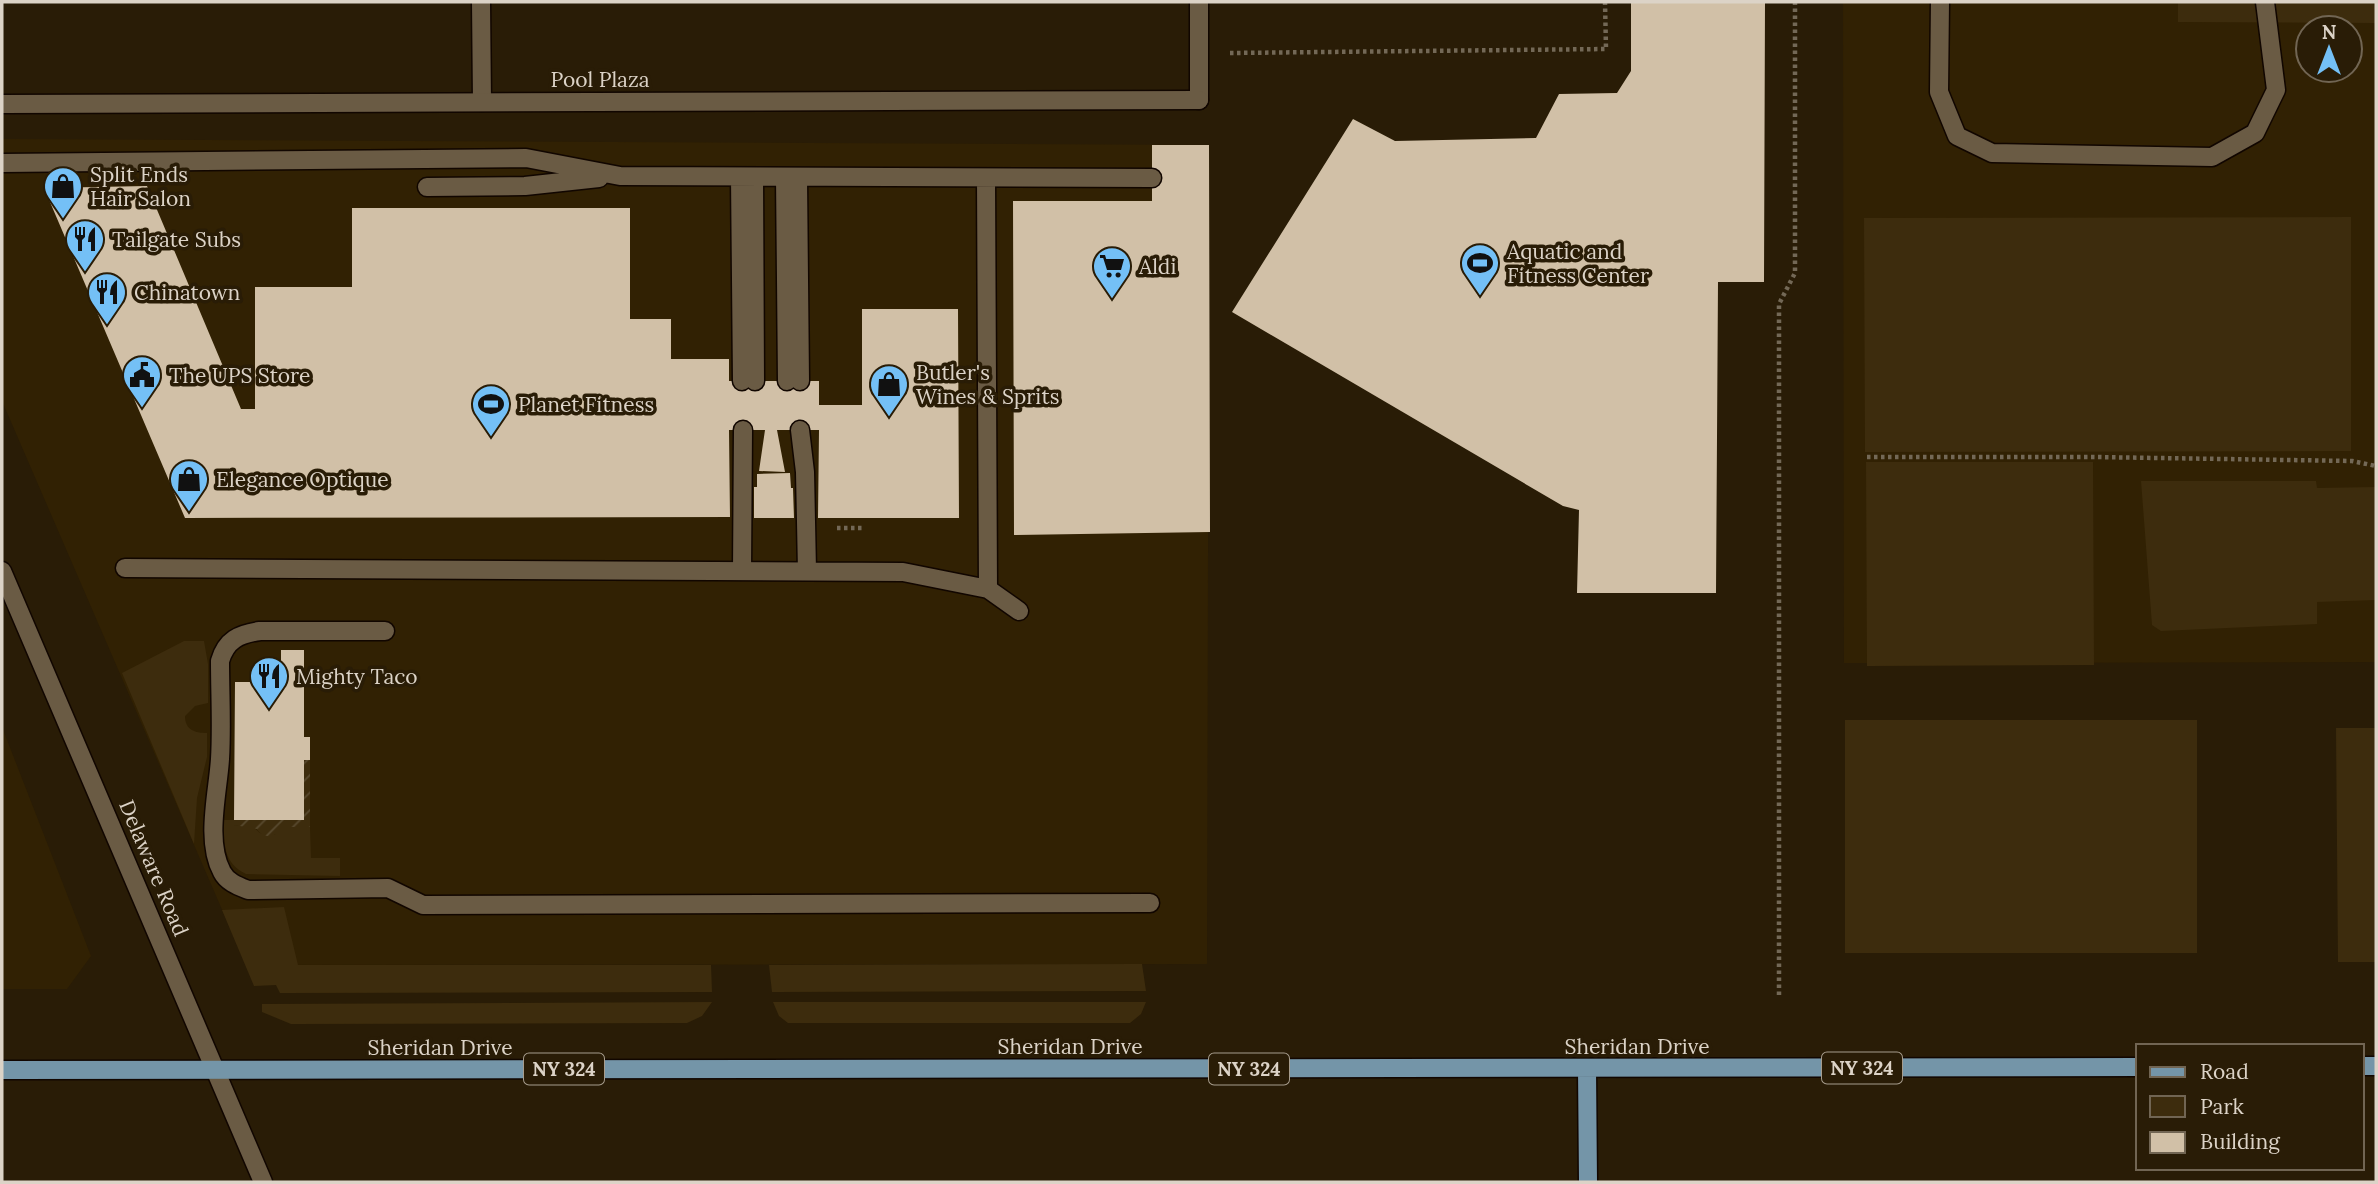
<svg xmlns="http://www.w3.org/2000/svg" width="2378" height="1184" viewBox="0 0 2378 1184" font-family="Lora,serif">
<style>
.built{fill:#312103;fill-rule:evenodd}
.green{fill:#3d2c0d}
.garden{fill:url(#garden-furrows)}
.building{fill:#d1c0a7}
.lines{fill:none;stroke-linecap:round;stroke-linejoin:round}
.service-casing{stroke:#110600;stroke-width:21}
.minor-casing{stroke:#110600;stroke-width:21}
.tertiary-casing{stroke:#110600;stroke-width:21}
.primary-casing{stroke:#110600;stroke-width:21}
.path{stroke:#736856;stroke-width:4.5;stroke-dasharray:3.5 3.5;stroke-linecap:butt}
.service{stroke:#6a5b44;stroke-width:18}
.minor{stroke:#6a5b44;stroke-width:18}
.tertiary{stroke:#6a5b44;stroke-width:18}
.primary{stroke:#7495a8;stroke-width:18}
.labels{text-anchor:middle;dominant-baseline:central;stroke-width:7;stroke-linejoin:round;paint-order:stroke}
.shield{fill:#291c06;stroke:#a69c8d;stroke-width:2}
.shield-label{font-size:19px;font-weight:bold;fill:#dcd3c7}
.street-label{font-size:21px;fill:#dcd3c7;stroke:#291c06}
.poi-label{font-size:21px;fill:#dcd3c7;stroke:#291c06;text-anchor:start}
</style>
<defs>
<pattern id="garden-furrows" width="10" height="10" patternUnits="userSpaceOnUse" patternTransform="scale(1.75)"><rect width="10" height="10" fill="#3d2c0d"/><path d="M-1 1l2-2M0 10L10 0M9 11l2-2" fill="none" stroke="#584a2f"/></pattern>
</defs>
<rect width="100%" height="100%" fill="#291c06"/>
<path class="built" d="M1843,2h533v660l-532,1zM2308,28h42v42h-42z
M2,139l1207,6 -2,819 -961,1 -244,-564z
M2,727l89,229 -24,33h-65z"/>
<path class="green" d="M2178,2h198v21l-198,-1z
M2351,217v234l-486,1 -1,-234z
M1866,462h227l1,203 -227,1z
M2141,481h175l1,7 59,-1v113l-59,2v22l-156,7 -9,-6z
M184,641h20l4,23v39l-13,3 -10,10c0,14 10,17 22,17v24l-10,41 -3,46 -72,-171z
M1845,720h352v233h-352z
M2336,728h40v234h-38z
M223,820h11v5l19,2 7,6 14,2 9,-8h27l1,31h29v18l-94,-2c-23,-11 -22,-31 -23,-54z
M284,907l14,58h413l1,27 -432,1 -4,-8 -22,1 -32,-76z
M1142,964l4,27 -374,1 -3,-27z
M712,1002l-10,14 -15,7 -396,1 -29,-12v-8z
M773,1002h373l-5,12 -11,9h-342l-9,-7z"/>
<path class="garden" d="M304,760h6v67h-26c-7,10 -20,13 -27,2l-23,-4v-5h70z"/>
<path class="building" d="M1631,2h134l-1,280h-46l-2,311h-139l2,-83 -16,-4 -331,-194 121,-193 42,22 141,-3 23,-44 58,-1 14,-22z
M1152,145h57l1,387 -196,3 -1,-334h139z
M147,186l94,223h14v-122h97v-79h278v111h41v40h58v22h90v24h43v-96h96l1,209h-141l1,-88h-42l8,42 -26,-1 6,-41h-36l1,87 -545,1 -141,-330z
M790,473l1,15h2l1,30h-40v-31h3v-13z
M281,650h23v87h6v23h-6v60h-70l1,-138h46z"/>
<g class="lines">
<defs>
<path id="service" d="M481,2l1,100
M1199,2v98
M1940,2l-1,90 18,44 35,17 220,4 43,-24 21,-43 -11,-88
M2,163l524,-5 94,18 532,2
M740,177l2,204
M754,177l1,204
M785,177l2,204
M798,178l2,203
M986,179l2,410
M427,187l98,-1 74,-8
M800,430l5,42 2,99
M125,568l778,4 85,17 31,22
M742,571l1,-141
M385,631h-125c-21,3 -34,9 -40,30 0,33 2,66 0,98 -2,33 -15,82 2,113 5,10 16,14 26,18l140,-2 35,17 727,-2"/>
<path id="minor" d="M2,104l1197,-4"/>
<path id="tertiary" d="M2,571l261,611"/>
<path id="primary" d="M2362,1066h14
M1587,1069l1,113
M2,1070l2136,-3"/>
</defs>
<use href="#service" class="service-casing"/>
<use href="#minor" class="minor-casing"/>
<use href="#tertiary" class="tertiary-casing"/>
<use href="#primary" class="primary-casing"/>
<path class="path" d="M1230,53l376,-4 -1,-47
M1867,457h227l258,4 24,5
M837,528h27
M1779,995v-691l16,-31v-271"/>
<use href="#service" class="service"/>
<use href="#minor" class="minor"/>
<use href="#tertiary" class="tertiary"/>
<use href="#primary" class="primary"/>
</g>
<defs>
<symbol id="shop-pin" viewBox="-11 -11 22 30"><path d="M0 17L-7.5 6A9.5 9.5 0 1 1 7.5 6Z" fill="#74c0f6" stroke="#291c06"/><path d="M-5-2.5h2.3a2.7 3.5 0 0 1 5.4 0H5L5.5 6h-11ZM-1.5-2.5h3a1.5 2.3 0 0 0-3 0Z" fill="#111"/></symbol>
<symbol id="restaurant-pin" viewBox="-11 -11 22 30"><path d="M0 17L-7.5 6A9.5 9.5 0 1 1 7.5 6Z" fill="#74c0f6" stroke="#291c06"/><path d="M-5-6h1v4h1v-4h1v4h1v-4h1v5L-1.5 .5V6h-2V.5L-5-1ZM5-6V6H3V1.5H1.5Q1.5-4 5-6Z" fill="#111"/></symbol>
<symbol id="stadium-pin" viewBox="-11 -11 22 30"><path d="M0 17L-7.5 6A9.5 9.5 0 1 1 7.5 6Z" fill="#74c0f6" stroke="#291c06"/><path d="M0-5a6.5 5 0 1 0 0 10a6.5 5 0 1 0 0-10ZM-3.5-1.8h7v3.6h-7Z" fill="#111"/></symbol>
<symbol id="supermarket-pin" viewBox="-11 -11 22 30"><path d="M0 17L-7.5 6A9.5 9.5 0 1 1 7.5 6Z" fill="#74c0f6" stroke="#291c06"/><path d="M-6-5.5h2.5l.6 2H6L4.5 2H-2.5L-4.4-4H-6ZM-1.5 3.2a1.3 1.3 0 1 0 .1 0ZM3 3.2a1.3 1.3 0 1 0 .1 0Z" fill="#111"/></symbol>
<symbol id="civic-pin" viewBox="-11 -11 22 30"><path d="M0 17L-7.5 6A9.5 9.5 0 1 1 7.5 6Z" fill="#74c0f6" stroke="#291c06"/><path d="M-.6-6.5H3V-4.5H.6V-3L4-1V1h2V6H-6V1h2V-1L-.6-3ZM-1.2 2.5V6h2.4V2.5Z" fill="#111"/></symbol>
</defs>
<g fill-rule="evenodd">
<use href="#shop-pin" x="41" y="164" width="44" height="60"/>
<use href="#restaurant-pin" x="63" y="217" width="44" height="60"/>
<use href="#stadium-pin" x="1458" y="241" width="44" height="60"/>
<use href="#supermarket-pin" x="1090" y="244" width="44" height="60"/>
<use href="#restaurant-pin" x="85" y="270" width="44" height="60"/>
<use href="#civic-pin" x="120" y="353" width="44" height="60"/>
<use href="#shop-pin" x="867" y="362" width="44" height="60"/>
<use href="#stadium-pin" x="469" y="382" width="44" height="60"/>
<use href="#shop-pin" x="167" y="457" width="44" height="60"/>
<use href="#restaurant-pin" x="247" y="654" width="44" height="60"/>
</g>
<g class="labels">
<g class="shield">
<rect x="1822" y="1052.5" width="80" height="31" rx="5"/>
<rect x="524" y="1053.5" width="80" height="31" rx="5"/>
<rect x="1209" y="1053.5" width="80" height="31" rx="5"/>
</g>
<g class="shield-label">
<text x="1862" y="1068">NY 324</text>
<text x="564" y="1069">NY 324</text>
<text x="1249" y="1069">NY 324</text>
</g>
<g class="street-label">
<text x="600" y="79">Pool Plaza</text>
<text transform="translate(154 868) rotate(67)">Delaware Road</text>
<text x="1070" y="1046">Sheridan Drive</text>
<text x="1637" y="1046">Sheridan Drive</text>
<text x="440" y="1047">Sheridan Drive</text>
</g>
<g class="poi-label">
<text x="90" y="174">Split Ends<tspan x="90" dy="24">Hair Salon</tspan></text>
<text x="112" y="239">Tailgate Subs</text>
<text x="1507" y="251">Aquatic and<tspan x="1507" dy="24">Fitness Center</tspan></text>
<text x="1139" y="266">Aldi</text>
<text x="134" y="292">Chinatown</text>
<text x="916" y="372">Butler's<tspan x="916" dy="24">Wines &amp; Sprits</tspan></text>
<text x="169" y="375">The UPS Store</text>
<text x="518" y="404">Planet Fitness</text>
<text x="216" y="479">Elegance Optique</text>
<text x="296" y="676">Mighty Taco</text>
</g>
</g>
<rect width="2378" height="1184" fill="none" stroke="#dcd3c7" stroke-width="7"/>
<rect x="2136" y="1044" width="228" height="126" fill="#291c06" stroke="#716553" stroke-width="2"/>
<rect x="2150" y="1067" width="35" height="10" fill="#7495a8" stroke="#716553" stroke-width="2"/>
<text x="2200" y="1079" font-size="21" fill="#dcd3c7">Road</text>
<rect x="2150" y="1096" width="35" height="21" fill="#3d2c0d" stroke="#716553" stroke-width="2"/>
<text x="2200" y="1114" font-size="21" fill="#dcd3c7">Park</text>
<rect x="2150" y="1132" width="35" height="21" fill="#d1c0a7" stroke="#716553" stroke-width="2"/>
<text x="2200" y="1149" font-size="21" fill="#dcd3c7">Building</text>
<g transform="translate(2329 49)"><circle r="33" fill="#291c06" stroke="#716553" stroke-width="2"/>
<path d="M0-5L12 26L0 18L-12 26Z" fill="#74c0f6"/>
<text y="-10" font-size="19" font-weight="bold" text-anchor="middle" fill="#dcd3c7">N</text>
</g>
</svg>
